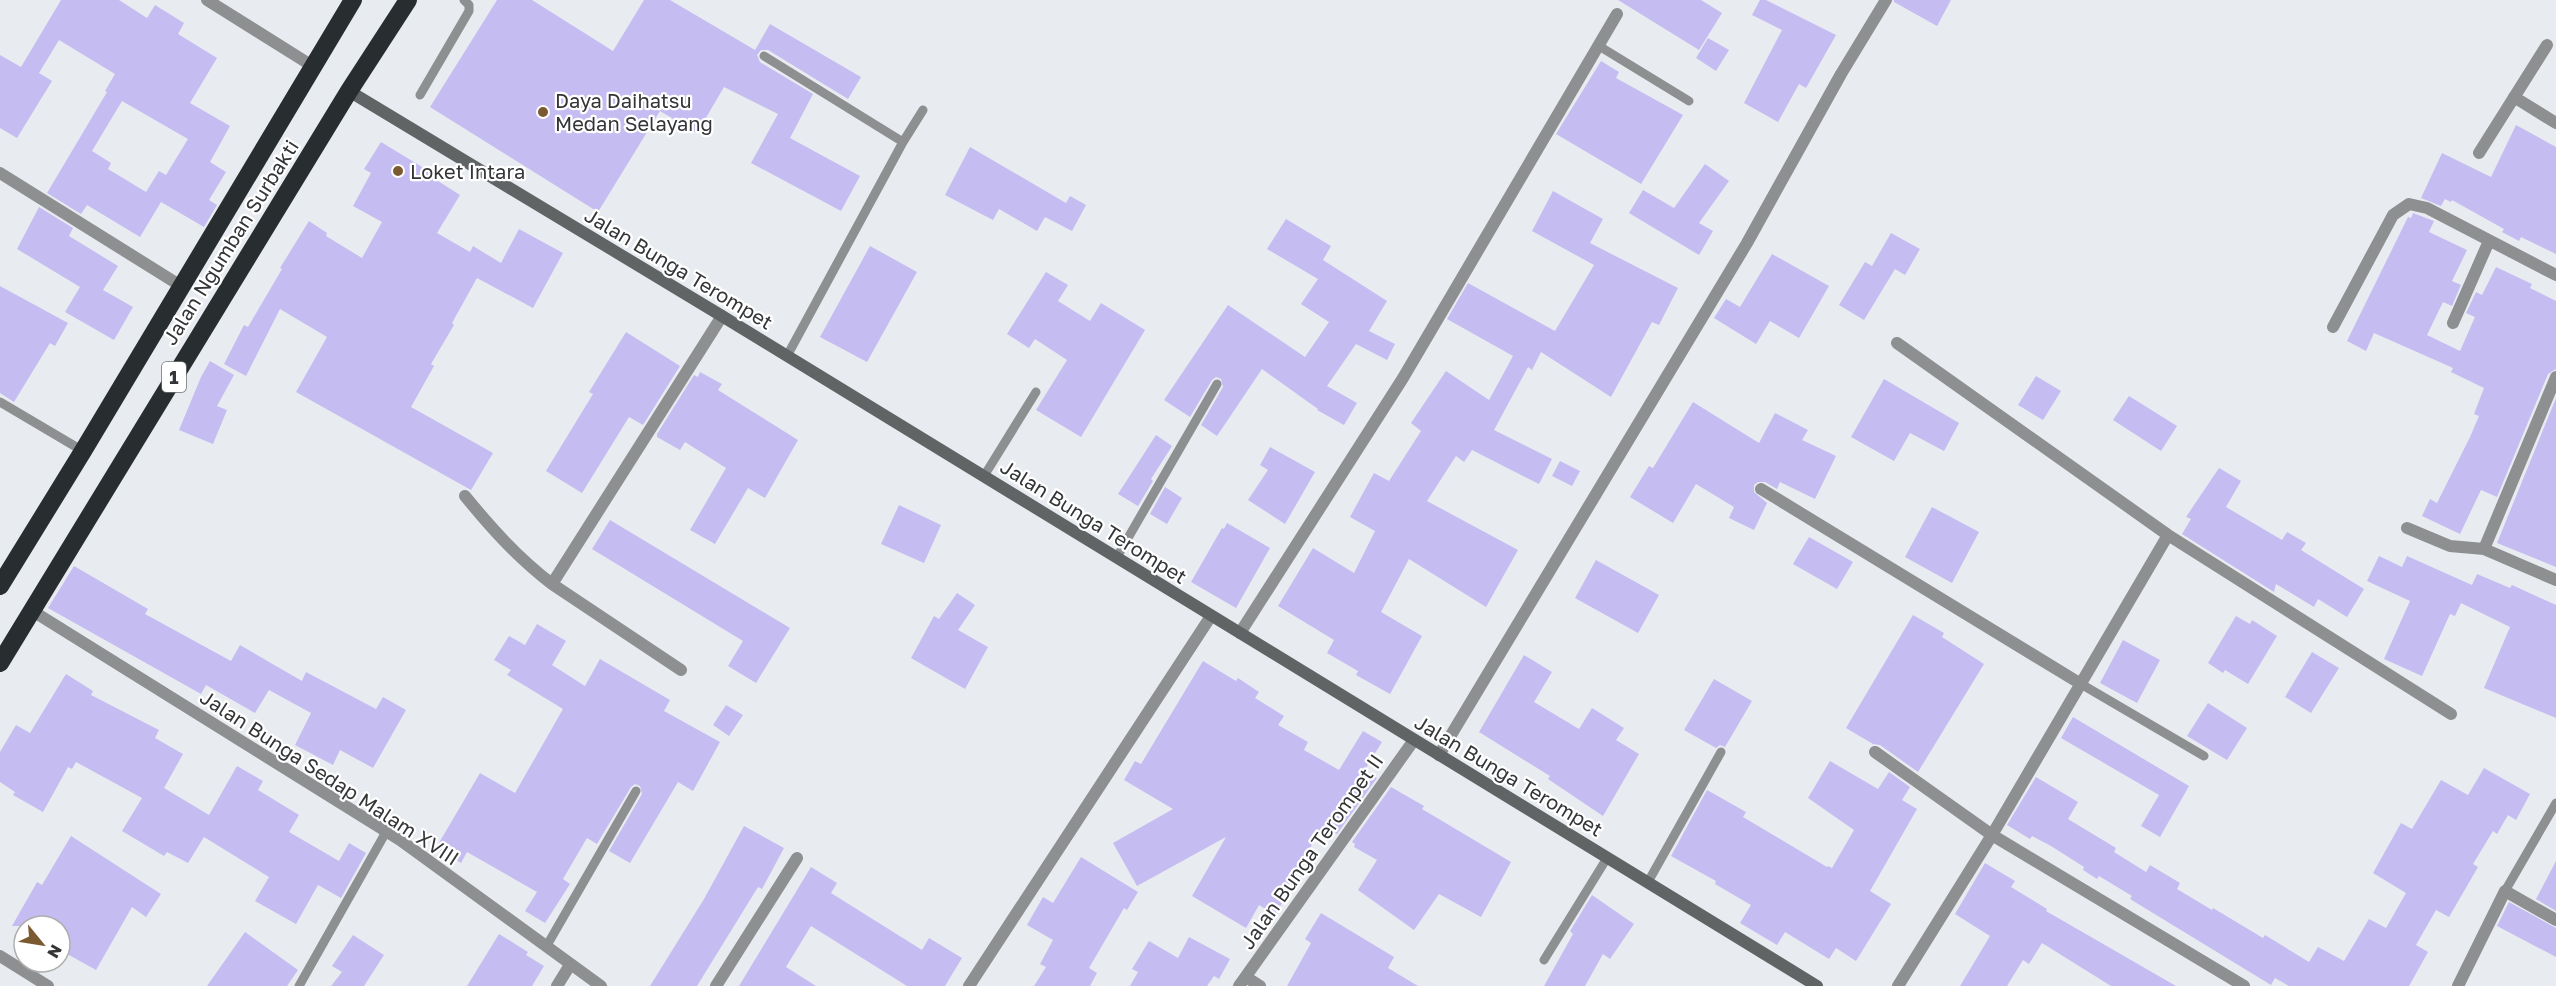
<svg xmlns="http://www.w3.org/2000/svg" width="2556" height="986" viewBox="0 0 2556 986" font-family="'Golos Text',sans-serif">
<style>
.building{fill:#c5bcf1;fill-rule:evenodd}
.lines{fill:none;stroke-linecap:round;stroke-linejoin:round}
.lane{stroke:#8d8f90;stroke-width:9}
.street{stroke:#8d8f90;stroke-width:12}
.secondary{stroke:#606465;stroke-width:12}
.highway{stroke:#282d2f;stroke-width:18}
.poi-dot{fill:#7a5a30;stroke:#fff;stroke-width:2}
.labels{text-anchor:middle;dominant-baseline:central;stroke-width:4.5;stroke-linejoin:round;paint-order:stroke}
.shield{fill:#fff;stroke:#717273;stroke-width:1.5}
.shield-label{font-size:18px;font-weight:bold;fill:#343537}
.poi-label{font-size:20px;fill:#343537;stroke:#fff;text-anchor:start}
.street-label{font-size:20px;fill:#343537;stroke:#fff}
</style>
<rect width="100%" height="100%" fill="#e8ecf1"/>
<path class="building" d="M61,0h58l28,18 8,-13 29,18 -6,11 39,24 -27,45 40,23 -20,36 16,10 -17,28 8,5 -13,22 -43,-25 -21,35 -53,-32 -6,9 -34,-21 60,-101 -2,-1 10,-17 -56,-34 -20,33 13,8 -35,57 -17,-10v-73l21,12zM122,101l66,38 -22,36 -7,-4 -13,21 -38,-23 3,-6 -19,-12z
M497,0h35l81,51 31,-51h26l85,50 15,-26 91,53 -13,22 -80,-49h-7l-4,5 3,7 53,32 -23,44 70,38 -19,35 -90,-48 27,-49 -54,-27 -27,46 -37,-22 -62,101 -168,-105z
M1618,0h83l21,13 -23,37z
M1760,0h6l70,35 -30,53 -7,-4 -21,38 -34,-19 38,-73 -30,-15z
M1894,0h57l-14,26 -43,-24z
M1708,38l21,12 -13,21 -20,-13z
M1601,61l18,11 -3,6 67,37 -42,69 -85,-50z
M2516,125l40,22v107l-35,-17 -2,4 -17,-9 2,-3 -52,-29 -1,2 -6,-3 -4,7 -20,-8 21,-45 49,24z
M381,142l51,31 -2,3 30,19 -23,38 33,19 3,-6 28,17 18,-34 44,24 -30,55 -56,-30 -25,45 2,2 -23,39 3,2 -23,41 82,46 -22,37 -175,-98 31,-55 -47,-28 -34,67 -22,-12 20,-39 4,2 34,-58 -2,-1 29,-47 18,12 -1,3 36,22 20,-36 -29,-16 18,-33 -7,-4z
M970,147l96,56 4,-7 16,9 -14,26 -27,-14 -8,14 -38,-22 -6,11 -48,-25z
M1705,164l24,17 -30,42 14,8 -14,24 -70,-42 14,-23 31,18z
M1553,191l50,28 -13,24 88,45 -19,37 -7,-3 -41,75 -70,-45 -9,18 -4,-3 -34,63 58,29 -13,25 -67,-34 -8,12 -8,-6 -29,45 91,49 -32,57 -77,-48 -28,53 41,24 -32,58 -34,-19 2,-4 -31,-18 7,-13 -56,-34 35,-58 41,25 21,-42 -25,-14 24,-44 15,8 32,-50 -10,-8 35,-52 43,29 24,-44 -66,-37 21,-36 87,48 39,-66 -62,-34z
M39,207l34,21 -4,8 49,30 -15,24 30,17 -19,33 -49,-28 15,-25 -63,-38z
M2413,213l21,8 -5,11 38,18 -15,31 9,4 -9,21 -9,-4 -16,33 33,16 15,-34 -9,-4 10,-21 6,3 14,-28 36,17 -2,4 26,13v68l-8,5 -51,123 -16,-7 -21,44 -38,-18 8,-17 7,4 33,-66 9,-21 -5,-2 10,-26 -33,-16 2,-4 -79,-35 -8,18 -19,-10 61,-124 3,1z
M1286,219l45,27 -8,14 64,41 -18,30 26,13 -8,16 -31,-16 -29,42 30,17 -13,22 -27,-15 1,-1 -56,-40 -45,67 -16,-11 22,-38 -2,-8 -5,-2 -4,3 -22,37 -26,-17 64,-95 77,52 24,-35 -28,-18 17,-25 -51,-30z
M1891,233l29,16 -15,26 -10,-6 -31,51 -25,-15 26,-43 7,4z
M870,246l47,26 -50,90 -47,-25z
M1772,254l57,32 -30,52 -29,-17 -14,23 -42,-26 12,-19 14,8z
M1046,272l22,13 -10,16 32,20 11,-18 44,27 -64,107 -45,-27 31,-50 -32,-21 -6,9 -22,-14z
M0,286l68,37 -13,23 -5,-3 -36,59 -14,-9z
M626,332l54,34 -37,59 -14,-8 -47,76 -36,-22 47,-77 -4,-2z
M210,361l24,14 -17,31 10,4 -14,34 -34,-14 22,-53z
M700,372l22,12 -4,6 80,50 -33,58 -17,-10 -33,56 -25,-14 36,-62 -41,-26 -5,8 -23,-13v-3l37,-59 4,2z
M2036,376l25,15 -18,29 -25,-15z
M1884,379l75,44 -15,28 -34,-18 -16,28 -43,-24z
M2129,396l48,30 -16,25 -48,-31z
M2556,398v169l-59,-24z
M1693,402l66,41 16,-30 33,17 -6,10 34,16 -21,43 -35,-17 -3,7 -12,-7h-7l-4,3v7l13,11 -13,27 -25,-12 5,-11 -38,-23 -23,39 -43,-26 19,-31 4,2z
M1156,435l16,11 -21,33 2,2 -15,25 -20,-12z
M1270,447l45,25 -30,52 -37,-24 20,-30 -8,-5z
M1560,461l20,10 -8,15 -20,-10z
M2219,468l22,13 -15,26 56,33 5,-8 19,11 -5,7 63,39 -17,28 -29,-18 -4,8 -38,-23 -2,8 -92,-58 9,-15 -5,-2z
M1165,487l17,11 -15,26 -17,-10z
M899,505l42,20 -17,38 -43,-19z
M1932,507l47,25 -27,51 -47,-26z
M610,520l180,108 -34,55 -28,-17 15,-25 -151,-92z
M1227,523l43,25 -34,60 -45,-26 31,-54 2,1z
M1809,537l44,25 -16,27 -44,-25z
M2379,556l23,11 5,-11 65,29 5,-11 33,14 2,-3 44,20v113l-72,-30 26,-61 -49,-24 -6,13 -5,-2 -28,62 -38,-17 26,-58 -43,-20z
M1596,560l63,35 -21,38 -63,-35z
M74,566l74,43 -3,5 86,47 9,-16 62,36 4,-9 70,37 7,-12 23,13 -33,58 -33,-18 -7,15 -38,-20 16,-32 -42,-23 -14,23 -49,-28 -5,9 -153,-86z
M957,593l18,12 -17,25 30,17 -23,42 -54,-31 23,-42 5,3z
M1913,615l31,18 -2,4 42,27 -66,108 -38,-27 -7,-1 -27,-16z
M2236,616l14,8 2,-4 25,16 -29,48 -23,-14 -2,3 -15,-10z
M537,624l29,17 -14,24 33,21 15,-27 70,41 -6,11 56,31 -27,49 -15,-9 -48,81 -21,-12 33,-57 -2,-8 -5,-2 -4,3 -34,57 -10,-6 -24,41 7,5 -25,39 -20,-12 12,-19 -70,-40 -6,11 -25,-15 44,-75 35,20 48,-84 -56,-34 4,-5 -17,-10 15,-24 16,9z
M2123,640l37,20 -23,43 -37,-20z
M2312,652l27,16 -28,45 -26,-16z
M1524,655l28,17 -18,30 45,27 13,-21 32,20 -8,12 23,14 -36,62 -55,-37 2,-3 -71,-44z
M1203,661l33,20 2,-3 21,14 -4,6 29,18 -6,9 30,17 -4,8 35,20 24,-39 19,11 -18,29 13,7 -40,56 -14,-8 -35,60 3,2 -16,27 -16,-10 -13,23 -54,-32 34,-59 -89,49 -24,-43 60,-34 -49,-29 11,-19 6,3z
M66,674l27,17 -2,4 68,35 -4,8 28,16 -19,34 45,27 28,-49 26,15 -5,9 41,25 -10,17 50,29 10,-18 17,10 -25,45 -23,-13 -22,39 -41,-23 14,-24 -65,-40 -16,26 -21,-11 -3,4 -42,-25 20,-33 -66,-36 -4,7 -4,-2 -25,45 -30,-17 2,-3 -15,-10v-30l16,-27 14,8z
M1714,679l38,22 -27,46 -5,-2 -4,3 -32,-18z
M2208,703l39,25 -20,32 -40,-24z
M726,705l17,10 -14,21 -16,-11z
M2073,717l116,69 -29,51 -19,-11 18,-31 -98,-57z
M1830,761l48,28 11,-17 21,15 -8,13 15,9 -47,82 21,13 -35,57 -20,-13 -7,11 -44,-27 -8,13 -37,-22 11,-18 -36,-21 1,-3 -45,-25 36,-66 39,22 -3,5 84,50 1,-1 4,2 22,-38 -46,-32z
M2484,768l46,26 -14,26 -8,-5 -11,19 -4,-3 -20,33 5,3 -29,50 -13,-7 -20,35 12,7 -19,34h-120l-14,-8 -4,7 -141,-86 2,-3 -33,-20 -2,3 -14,-9 1,-3 -33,-21 -19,-10 -2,3 -23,-14 29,-48 42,25 -10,17 48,29 -2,4 32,20 4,-7 30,18 -3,6 35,21 1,-2 50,30 2,-3 44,27 9,-15 26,14 25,-42 17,9 20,-35 -33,-20 28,-50 11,6 29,-49 27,15z
M1391,787l33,19 -2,3 89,53 -30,55 -42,-23 -25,36 -56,-40 19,-30 -23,-13 1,-3 -3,-2z
M744,826l40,22 -22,41 -4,-2 -61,99h-47l54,-87z
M71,836l90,58 -15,23 -14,-10 -36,63 -36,-20v-24h-48l25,-44 5,3z
M1081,857l57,35 -11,18 -3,-2 -35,60 8,5 -7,13h-56l12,-19 -6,-3 13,-24 -26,-15 16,-28 10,6z
M2556,861v50l-20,-12z
M1985,863l30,18 -4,6 36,22 -1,2 130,75h-65l-69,-43 -13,21 -6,-4 -16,26h-47l30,-50 -35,-22z
M811,867l26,16 -6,10 91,57 7,-12 33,20 -17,28h-38l-96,-60 -25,41 30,19h-77z
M1592,895l42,29 -24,35 -7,-5 -18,32h-41l29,-52 -3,-3z
M2509,902l47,26v29l-59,-31z
M1321,913l73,44 -6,11 30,18h-131l24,-43 -6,-4z
M245,932l53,38 -11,16h-80z
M499,934l29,18 -2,3 18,11 -12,20h-65z
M353,935l31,20 -20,31h-33l11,-14 -10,-6z
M1189,937l41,22 -11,20 -5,-3 -7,10h-77l8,-14 -6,-3 17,-28 29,17z"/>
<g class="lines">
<path class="lane" d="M1599,46l90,55
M764,56l139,86
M420,95l49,-84v-6l-5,-5
M787,356l116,-214 20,-32
M0,402l83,49
M984,476l52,-84
M1117,557l100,-173
M2081,684l123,72
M1648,882l73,-130
M2505,891l51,-88
M546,947l90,-156
M1544,960l63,-102
M299,986l87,-154"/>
<path class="street" d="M207,0l107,67
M2514,97l42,26
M2479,153l68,-108
M0,173l181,113
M2453,323l36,-82
M2333,327l60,-112 16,-11 18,4 129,67
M1897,343l271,192 283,179
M1761,489l320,195
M465,496c27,33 53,62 87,88
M2407,528l43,18 34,3 72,31
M2484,549l72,-172
M31,610l369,230 201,146
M1240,633l163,-255 214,-364
M681,670l-129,-86 170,-268
M1875,752l117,83 252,151
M1439,755l308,-512 94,-169 45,-74
M0,956l48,30
M1246,977l14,9
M557,986l13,-21
M716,986l81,-128
M969,986l242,-370
M1239,986l175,-246
M1898,986l94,-151 176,-300
M2458,986l47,-95 51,29"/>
<path class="secondary" d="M349,91l373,225 1095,670"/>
<path class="highway" d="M0,586l83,-135 270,-451
M0,663l349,-572 59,-91"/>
</g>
<g class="poi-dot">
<circle cx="543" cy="112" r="6"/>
<circle cx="398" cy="171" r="6"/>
</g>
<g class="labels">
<rect class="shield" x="162" y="362" width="24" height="30" rx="4.5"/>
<g class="shield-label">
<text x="174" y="377">1</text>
</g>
<g class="poi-label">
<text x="555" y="100">Daya Daihatsu<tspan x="555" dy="23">Medan Selayang</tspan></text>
<text x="410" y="171">Loket Intara</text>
</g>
<g class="street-label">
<text transform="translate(230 242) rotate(-58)">Jalan Ngumban Surbakti</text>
<text transform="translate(679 268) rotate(31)">Jalan Bunga Terompet</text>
<text transform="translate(1094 521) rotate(32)">Jalan Bunga Terompet</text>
<text transform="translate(1509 775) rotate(31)">Jalan Bunga Terompet</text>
<text transform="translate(330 777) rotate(33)">Jalan Bunga Sedap Malam XVIII</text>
<text transform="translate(1311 851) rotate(-55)">Jalan Bunga Terompet II</text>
</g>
</g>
<g transform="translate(42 944) rotate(120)"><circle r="28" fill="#ffffff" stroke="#aeaeaf" stroke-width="1.5"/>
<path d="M0-4.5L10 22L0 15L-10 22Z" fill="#7a5a30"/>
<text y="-9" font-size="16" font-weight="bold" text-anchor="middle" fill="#343537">N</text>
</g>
</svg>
